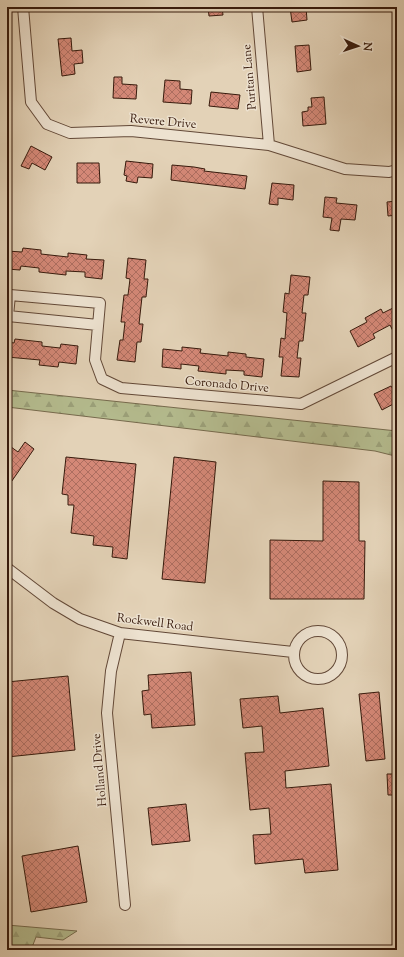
<svg xmlns="http://www.w3.org/2000/svg" width="404" height="957" viewBox="0 0 404 957" font-family="'Sorts Mill Goudy',serif">
<style>
.forest{fill:url(#forest-firs);stroke:#766a4d}
.building{fill:url(#building-cross-hatch);stroke:#371a0c}
.lines{fill:none;stroke-linecap:round;stroke-linejoin:round}
.street-casing{stroke:#624837;stroke-width:12}
.street{stroke:#ede2d0;stroke-width:10}
.labels{text-anchor:middle;dominant-baseline:central;stroke-width:3;stroke-linejoin:round;paint-order:stroke}
.street-label{font-size:12px;fill:#371a0c;stroke:#ede2d0}
</style>
<defs>
<pattern id="forest-firs" width="22" height="20" patternUnits="userSpaceOnUse"><rect width="22" height="20" fill="#b4bb8e"/><path d="M5 1l3.5 6h-7zM16 11l3.5 6h-7z" fill="#9ba079"/></pattern>
<pattern id="building-cross-hatch" width="8" height="8" patternUnits="userSpaceOnUse"><rect width="8" height="8" fill="#d48877"/><path d="M0 0l8 8M0 8l8-8" fill="none" stroke="#ad6e60"/></pattern>
</defs>
<rect width="100%" height="100%" fill="#e3d2b7"/>
<filter id="stains"><feTurbulence type="fractalNoise" baseFrequency=".005" numOctaves="4"/><feColorMatrix values="0 0 0 0 .2 0 0 0 0 .09 0 0 0 0 .02 0 0 0 .5 -.17"/></filter>
<radialGradient id="worn" r=".72"><stop offset=".6" stop-color="#630" stop-opacity="0"/><stop offset="1" stop-color="#630" stop-opacity=".3"/></radialGradient>
<path class="forest" d="M7,390l390,41v33l-2,-8 -20,-5 -368,-44z
M7,925l70,6 -14,9 -27,-3 -5,13h-24z"/>
<path class="building" d="M208,7h14l1,8 -14,1z
M290,7h16l1,13 -15,2z
M71,38l1,13 10,-1 1,13 -9,1 1,10 -13,2 -4,-37z
M309,45l2,25 -14,2 -2,-26z
M114,77h8v7l15,1 -1,14 -23,-1z
M165,80l15,1v8l12,1 -1,14 -28,-2z
M211,92l29,3 -2,14 -29,-3z
M324,97l2,27 -23,2 -1,-14 6,-1v-4h4l-1,-9z
M31,146l21,11 -7,13 -13,-7 -3,6 -8,-3z
M126,161l27,3 -1,14 -14,-1 -1,6 -11,-2 1,-5 -3,-1z
M77,163h22l1,20h-23z
M172,165l22,2 11,2 -1,2 43,5 -2,13 -74,-9z
M272,183l22,2 -1,15 -15,-2v7l-9,-1z
M325,197l12,1 -1,5 21,2 -2,15 -14,-1 -2,12 -9,-1 2,-12 -9,-1z
M397,201v14l-9,1 -1,-14z
M23,248l18,2v4l27,3v-4l19,2 -1,4 18,1 -2,19 -17,-2v-5l-19,-1v4l-27,-3v-4l-18,-2 -1,4 -13,-1v-18l15,1z
M128,258l18,2 -2,19h4l-2,18h-4l-3,27h4l-2,18h-4l-2,20 -18,-2 3,-20h3l2,-18h-4l3,-27h4l2,-16 -4,-1z
M291,275l19,2 -2,18h-4l-2,18h4l-3,28h-4l-2,17h4l-2,19 -18,-1 2,-19h-4l2,-19 4,1 2,-26 -4,-1 2,-19 4,1z
M397,306v33l-7,-14 -17,9 2,4 -17,9 -8,-16 17,-9 -2,-4 16,-9 2,4z
M15,339l27,3v4l18,2 1,-4 17,2 -2,18 -17,-2 -1,5 -19,-2 1,-5 -33,-3v-15l7,1z
M182,347l19,2 -1,4 28,3v-4l18,2v3l18,2 -2,18 -18,-2v-4l-18,-1v4l-28,-3 1,-5 -18,-2v5l-19,-2 1,-18 19,2z
M391,386l2,3 4,-2v15l-15,8 -8,-16z
M25,442l9,7 -27,39v-44l11,8z
M66,457l70,7 -9,95 -15,-2 1,-10 -20,-2 1,-9 -23,-3 3,-28h-6v-10l-6,-1z
M174,457l42,5 -11,121 -43,-4z
M323,481l36,1v59h6l-1,58h-94v-59l53,1z
M191,672l4,53 -43,3 -1,-14 -7,1 -2,-24 7,-1 -1,-15z
M68,676l7,74 -68,7v-75z
M379,692l6,67 -19,2 -7,-67z
M278,696l2,17 43,-5 6,58 -44,5 1,17 45,-4 7,86 -33,3 -2,-14 -48,5 -2,-29 18,-1 -2,-26 -19,2 -5,-57 19,-1 -2,-26 -19,2 -3,-29z
M387,774h10v21h-9z
M186,804l4,37 -38,4 -4,-37z
M78,846l9,56 -56,10 -9,-56z"/>
<g class="lines">
<defs>
<path id="street" d="M23,7l8,95 16,22 23,9 61,-2 138,14 76,24 44,3 8,-2
M257,7l12,138
M98,325l-90,-9 2,-21 90,8 -5,57 7,19 19,9 180,16 96,-47
M7,568l46,35 27,16 40,14 173,19
M294 655a24 24 0 1 1 48 0a24 24 0 1 1-48 0Z
M120,633l-9,38 -4,42 18,192"/>
</defs>
<use href="#street" class="street-casing"/>
<use href="#street" class="street"/>
</g>
<g class="labels">
<g class="street-label">
<text transform="translate(250 77) rotate(-95)">Puritan Lane</text>
<text transform="translate(163 122) rotate(5)">Revere Drive</text>
<text transform="translate(227 385) rotate(5)">Coronado Drive</text>
<text transform="translate(155 623) rotate(7)">Rockwell Road</text>
<text transform="translate(100 770) rotate(-95)">Holland Drive</text>
</g>
</g>
<rect width="404" height="957" fill="none" stroke="#e3d2b7" stroke-width="24"/>
<rect x="8" y="8" width="388" height="941" fill="none" stroke="#371a0c" stroke-width="2"/>
<rect x="12" y="12" width="380" height="933" fill="none" stroke="#371a0c"/>
<g transform="translate(358 46) rotate(93)" stroke="#ede2d0" stroke-width="3" paint-order="stroke">
<path d="M0-3L7 15L0 10L-7 15Z" fill="#371a0c"/>
<text y="-6" font-size="11" font-weight="bold" text-anchor="middle" fill="#371a0c">N</text>
</g>
<rect width="100%" height="100%" filter="url(#stains)"/>
<rect width="100%" height="100%" fill="url(#worn)"/>
</svg>
